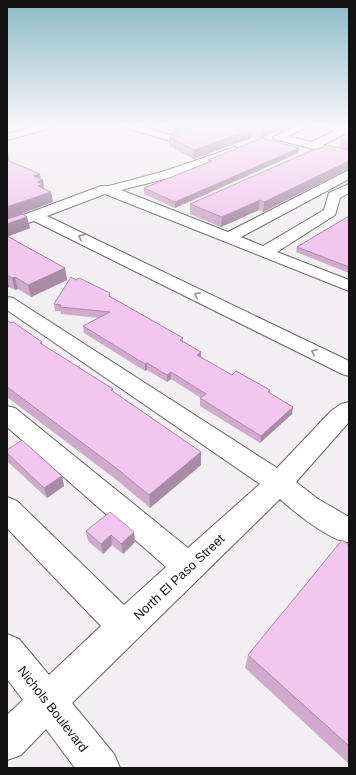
<svg xmlns="http://www.w3.org/2000/svg" width="356" height="775" viewBox="0 0 356 775" font-family="Arial,sans-serif">
<style>
.lines{fill:none;stroke-linecap:round;stroke-linejoin:round}
.minor-casing{stroke:#696568;stroke-width:2}
.minor{fill:#fff;fill-rule:evenodd}
.wall{fill:#d0aacd}
.shaded-wall{fill:#a98ba7}
.building{fill:#f2c6ee;stroke:#a98ba7}
.oneway{stroke:#959595}
.labels{text-anchor:middle;dominant-baseline:central;stroke-width:4;stroke-linejoin:round;paint-order:stroke}
.near-street-label{font-size:13px;fill:#141314;stroke:#fff}
</style>
<rect width="100%" height="100%" fill="#f2eef1"/>
<g class="lines">
<defs>
<path id="minor" d="M41,125h15l-2,2 -47,13v-6z
M120,125h15l36,10 20,-7 5,3 -1,2 -24,8 -49,-14z
M298,125h13l-23,11 23,6 24,-11 -15,-4 -2,-2h17l14,3v4l-26,13 26,7v6l-75,-19 -1,-2z
M235,147l6,3 -2,2 -66,25 -52,13 107,42 121,-62v9l-108,58 22,9 61,-36 5,-17 20,-9v9l-9,5 -5,17 -58,37 72,28v11l-244,-97 -58,22 302,145v15l-7,-2 -308,-153 -27,9v-9l94,-35h8l56,-15z
M7,297l6,1 264,170 54,-57 10,-7 8,-2v20l-53,60 22,17 31,18v25c-18,0 -56,-31 -69,-43l-208,204 42,51 6,14h-45l-29,-39 -25,26 -14,5v-45l16,-15 -16,-21v-45l12,5 30,36 52,-49 -94,-98v-31l10,4 107,104 42,-38 -159,-140v-21l8,2 173,140 72,-64 -253,-174z"/>
</defs>
<use href="#minor" class="minor-casing"/>
<use href="#minor" class="minor"/>
</g>
<path class="wall" d="M166,125h131l-36,13h-10l-57,21 -25,-13v-9l20,-7v-2l3,-1h-2l-16,5 -8,-2z
M349,136v33l-86,43 -4,-2 -38,17 -31,-13v-10l128,-55 21,-1 2,-9z
M7,151l3,10 31,18 3,9 9,14 -40,15h14l3,11 -22,8 57,32 2,12 -36,17 -13,-8 -3,1 -6,-3 -2,1z
M298,153l-123,55 -31,-14v-6l64,-26v-2z
M349,216v57l-53,-21 1,-5z
M76,280l34,16 73,42v3l18,11v5l31,18 38,15v4l22,20 -32,29 -60,-37v-8h1l-30,-19 -4,3 -20,-12 -2,1 -61,-38 -1,-7 16,-8 -38,-4v-3h-6l-1,-7z
M7,320l35,22 1,3 70,44v2l88,61v13l-51,43 -32,-27 -111,-84z
M7,450l55,26 2,10 -17,12 -39,-36 -1,-5z
M86,531l48,1 1,10 -12,12 -11,-9 -9,9 -15,-13z
M349,545v219l-104,-96 3,-13z"/>
<path class="shaded-wall" d="M174,125h17l-1,2 -16,5z
M276,125h21l-36,13 1,-8z
M252,129l-1,9 -57,21v-9z
M299,148l-1,5 -123,55v-6z
M7,151h1l2,10 -3,1z
M349,161v8l-86,43 1,-10z
M40,174l1,6h2l2,14 6,-2 2,10 -46,17v-12l26,-31z
M260,200l-1,10 -38,17 1,-10z
M27,217l3,11 -23,9v-13z
M65,268l2,12 -36,17 -3,-12z
M7,277l2,10 -2,1z
M15,277l3,12 -3,1 -3,-12z
M201,352v7l-4,-4z
M147,363v7l-2,1v-7z
M171,372v7l-4,3v-7z
M293,407l-1,7 -32,29 1,-7z
M201,452v13l-51,43 -1,-13z
M62,476l2,10 -17,12 -3,-10z
M134,532l1,10 -12,12 -2,-10z
M111,535l1,10 -9,9 -2,-10z"/>
<path class="building" d="M197,125h79l-14,5 -10,-1 -58,21 -25,-13 24,-8 -4,-1z
M349,136v6l-8,-3z
M262,138l37,10 -124,54 -31,-14 68,-27 -4,-1z
M327,145l22,5v11l-85,41 -4,-2 -38,17 -32,-13 125,-55h3z
M7,160l33,14 -7,2 10,4 -6,2 6,2 -5,2 13,6 -44,15z
M23,214l4,3 -20,7v-5z
M349,216v51l-52,-20z
M7,236l58,32 -37,17 -13,-8 -3,1 -5,-3z
M71,277l5,3 3,-2 31,15 -1,3 74,42 -3,2 21,12 -4,3 35,20 4,-4 34,19 -2,2 25,15 -32,29 -61,-38 6,-4 -35,-22 -4,3 -20,-12 -2,1 -62,-38 27,-14 -50,-5 1,-2 -7,-1z
M7,320l4,3 2,-1 29,20 -2,1 73,46 -2,1 90,62 -52,43 -33,-27 -109,-81z
M22,440l40,36 -18,12 -37,-35v-3z
M110,512l24,20 -13,12 -10,-9 -10,9 -15,-13z
M342,540l7,5v201l-101,-91z"/>
<defs><path id="oneway-chevron" d="M-2-3.5L2.5 0L-2 3.5" fill="none" stroke-width="1.6" stroke-linecap="round" stroke-linejoin="round"/></defs>
<g class="oneway">
<use href="#oneway-chevron" transform="translate(81 237) rotate(-154)"/>
<use href="#oneway-chevron" transform="translate(197 295) rotate(-154)"/>
<use href="#oneway-chevron" transform="translate(314 352) rotate(-154)"/>
</g>
<linearGradient id="sky" x2="0" y2="1"><stop stop-color="#8abac8"/><stop offset="0.54" stop-color="#f9f7f9"/><stop offset="1" stop-color="#f9f7f9" stop-opacity="0"/></linearGradient>
<rect width="356" height="233" fill="url(#sky)"/>
<g class="labels">
<g class="near-street-label">
<text transform="translate(179 577) rotate(-43)">North El Paso Street</text>
<text transform="translate(53 709) rotate(52)">Nichols Boulevard</text>
</g>
</g>
<rect width="356" height="775" fill="none" stroke="#141314" stroke-width="16"/>
</svg>
